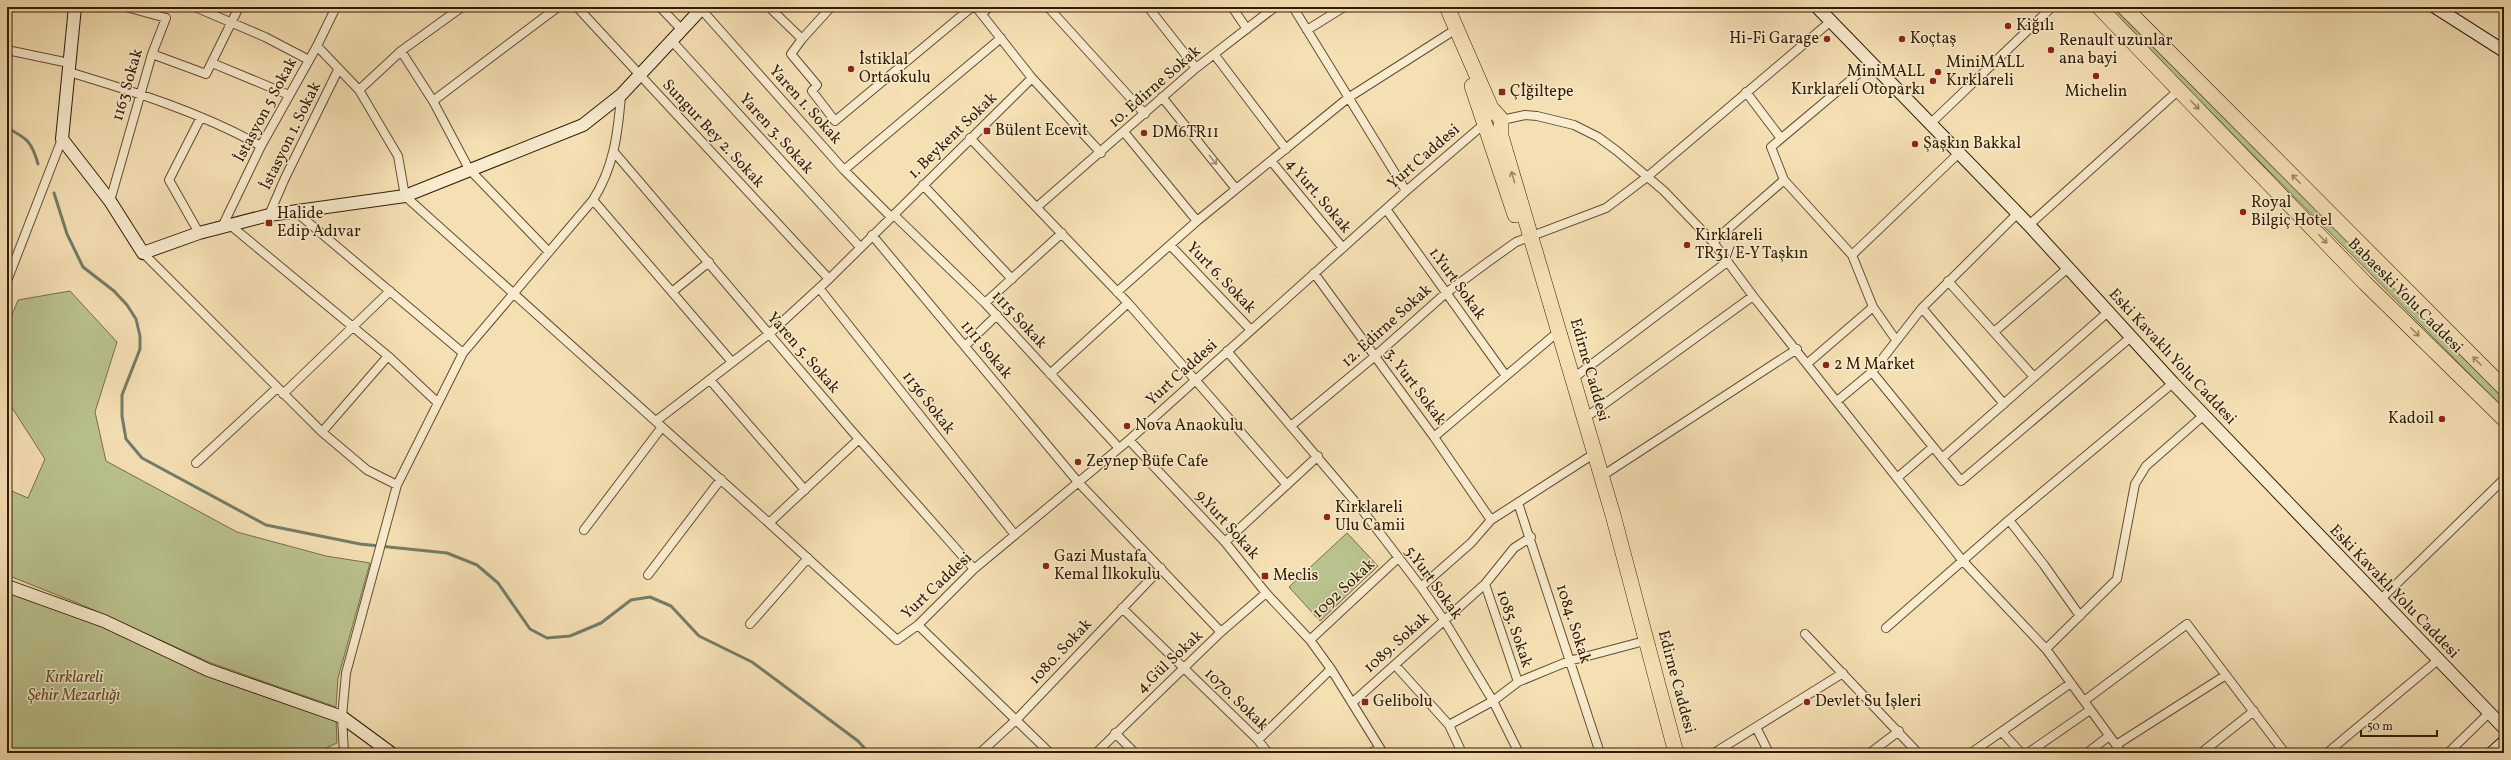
<svg xmlns="http://www.w3.org/2000/svg" width="2511" height="760" viewBox="0 0 2511 760" font-family="Vollkorn,serif">
<style>
.green{fill:#bac38f;stroke:#767049}
.lines{fill:none;stroke-linecap:round;stroke-linejoin:round}
.stream{stroke:#727d69;stroke-width:3}
.street-casing{stroke:#644d2f;stroke-width:10}
.secondary-casing{stroke:#331c03;stroke-width:14}
.highway-casing{stroke:#331c03;stroke-width:16}
.street{stroke:#f8ebce;stroke-width:8}
.secondary{stroke:#f8ebce;stroke-width:12}
.highway{stroke:#f5e0b4;stroke-width:15}
.oneway{stroke:#9e8864}
.oneway2{stroke:#9f8e73}
.poi-dot{fill:#8f2418;stroke:#f8ebce;stroke-width:1.5}
.labels{text-anchor:middle;dominant-baseline:central;stroke-width:3;stroke-linejoin:round;paint-order:stroke}
.poi-label{font-size:16px;fill:#331c03;stroke:#f8ebce;text-anchor:start}
.street-label{font-size:16px;fill:#331c03;stroke:#f8ebce}
.park-label{font-size:16px;font-style:italic;fill:#5c4e2d;stroke:#f8ebce}
</style>
<rect width="100%" height="100%" fill="#f5e0b4"/>
<filter id="stains"><feTurbulence type="fractalNoise" baseFrequency=".005" numOctaves="4"/><feColorMatrix values="0 0 0 0 .2 0 0 0 0 .09 0 0 0 0 .02 0 0 0 .5 -.17"/></filter>
<radialGradient id="worn" r=".72"><stop offset=".6" stop-color="#630" stop-opacity="0"/><stop offset="1" stop-color="#630" stop-opacity=".3"/></radialGradient>
<path class="green" d="M2107,7h7l390,391v11z
M70,291l47,51 -22,70 11,49 131,71 89,24 44,7 -32,115 -2,29 -125,-44 -124,-56 -80,-32v-86l21,9 17,-39 -38,-59v-73l11,-27z
M1347,533l31,33 -58,55 -31,-34z
M7,590l76,28 253,101 1,24 -22,10h-308z"/>
<g class="lines">
<path class="stream" d="M7,128c20,10 25,14 31,36
M54,193l13,41 16,33 31,24 13,14 9,14 4,17v13l-18,46v21l4,23 16,19 124,67 94,19 87,9 30,12 21,18 32,46 17,9 23,-2 31,-13 30,-23 19,-3 21,9 28,30 53,26 106,79 11,12"/>
<defs>
<path id="street" d="M195,7l70,30 44,23
M577,7l252,272
M660,7l21,22
M769,7l33,32 29,-32
M976,7l56,71 69,75
M1048,7l97,107
M1148,7l48,61
M1232,7l15,22
M1293,7l113,184
M701,9l143,161 47,47
M982,14l7,-7
M1307,30l37,-23
M802,39l-11,15 26,31 -5,6 23,30 137,-114
M671,40l189,207
M317,46l42,44 39,66 7,40 364,327
M7,50l62,13
M401,51l32,50 36,68 80,83
M152,54l54,20 33,-67
M1214,54l72,95
M212,63l77,32
M69,72c66,20 131,40 192,74
M359,90l42,-39 61,-44
M1746,92l34,45
M1162,97l74,92
M433,101l125,-94
M1502,120l23,-5 12,1 37,9 24,12 19,14 47,40 49,51 40,54 209,264 84,89 76,104
M1930,124l122,-117
M1124,132l73,89
M970,138l158,165 159,182
M614,152l237,278 123,139
M1272,162l71,86
M844,170l157,-132
M1784,180l68,75 107,-102
M923,185l89,94
M593,200l139,162
M110,201l42,-147 14,-36 -40,-11
M1037,207l159,-139 79,-61
M1386,209l120,167
M296,212l167,141
M269,215l16,-37 53,-108
M894,215l91,88 134,145
M230,225l158,131 49,46
M2029,225l151,-136
M222,227l39,-81 56,-100 19,-39
M199,233l-30,-53 32,-63
M872,235l206,247 143,150
M1713,242l71,-62 -13,-33 100,-84
M1171,246l80,84
M143,253l179,179 45,38 30,15
M1852,255l21,52
M1314,273l120,164 57,83
M7,281l55,-142
M1948,281l86,96
M819,288l196,247
M672,292l37,-30
M1117,292l80,-71 151,-123 102,-65
M985,303l77,-70
M1922,308l82,96
M1994,332l74,-64
M965,346l32,-31
M1227,351l136,160 58,76 23,33 49,81 26,52
M1808,363l65,-56 23,33
M1872,372l89,109 170,-144
M1050,374l78,-71
M710,380l95,110
M1571,380l156,-118
M283,394l107,-103
M1837,401l35,-29 50,-64 96,-95
M1585,418l168,-122
M656,421l113,-87 60,-55 203,-201
M1292,425l82,-68 72,-64 42,-31 28,-20 90,-34 41,-31 184,-156
M322,432l66,-76
M1434,437l118,-100
M859,439l-90,84 128,117 21,-15 56,-56 155,-129 277,-249 78,-67
M1129,440l96,102 41,51 44,47 21,29 52,84
M1942,458l166,-146
M196,463l81,-75
M1602,476l195,-127
M1897,478l36,-31
M1518,503l82,250
M2009,520l35,45 36,51
M584,530l78,-103
M1225,542l93,-86
M648,575l73,-96
M1485,584l33,98
M1421,587l50,-44 20,-23 98,-63
M2380,600l124,-121
M1122,608l136,132 10,13
M750,624l58,-66
M918,625l132,128
M1886,628l123,-108 164,-137
M1805,634l113,119
M1310,640l88,-82
M2046,649l71,-70 18,-95 11,-18 58,-51
M1395,665l54,60 13,28
M2084,701l103,-77 98,129
M1352,703l133,-119 29,-36 17,-11
M1449,725l44,-24 25,-19 51,-21 68,-18
M1756,727l13,26
M2002,732l19,21
M1115,733l20,20
M1258,740l73,-71
M2116,745l110,-70
M344,753l-2,-36 4,-44 51,-188 66,-132 130,-153c21,-33 25,-67 28,-105
M980,753l37,-34 144,-151
M1096,753l125,-121 45,-39
M1371,753l8,-5
M1714,753l129,-80
M1870,753l29,-22
M1971,753l100,-70
M2028,753l62,-43
M2087,753l22,-17
M2201,753l53,-42
M2327,753l111,-93
M2448,753l41,-40"/>
<path id="secondary" d="M75,7l-13,132 48,62 33,52 56,-20 70,-18 136,-19 178,-71 38,-30 82,-88
M1817,7l212,218 144,158 331,345
M2435,7l69,44
M7,586l97,35 104,49 134,47 49,36
M2492,753l12,-11"/>
<path id="highway" d="M1447,7l44,101 10,11v17l112,379 63,238
M2099,7l266,276 139,136
M2124,7l380,381
M1472,86l43,129"/>
</defs>
<use href="#street" class="street-casing"/>
<use href="#secondary" class="secondary-casing"/>
<use href="#highway" class="highway-casing"/>
<use href="#street" class="street"/>
<use href="#secondary" class="secondary"/>
<use href="#highway" class="highway"/>
</g>
<defs><path id="oneway-shaft" d="M-6 0H5M1.5-3L5.5 0L1.5 3" fill="none" stroke-width="1.6" stroke-linecap="round" stroke-linejoin="round"/></defs>
<g class="oneway">
<use href="#oneway-shaft" transform="translate(2195 105) rotate(46)"/>
<use href="#oneway-shaft" transform="translate(1513 177) rotate(-106)"/>
<use href="#oneway-shaft" transform="translate(2296 179) rotate(-135)"/>
<use href="#oneway-shaft" transform="translate(2323 239) rotate(46)"/>
<use href="#oneway-shaft" transform="translate(2415 332) rotate(45)"/>
<use href="#oneway-shaft" transform="translate(2477 361) rotate(-135)"/>
</g>
<use class="oneway2" href="#oneway-shaft" transform="translate(1213 160) rotate(51)"/>
<g class="poi-dot">
<circle cx="2008" cy="26" r="4"/>
<circle cx="1827" cy="39" r="4"/>
<circle cx="1902" cy="39" r="4"/>
<circle cx="2051" cy="50" r="4"/>
<circle cx="851" cy="69" r="4"/>
<circle cx="1938" cy="72" r="4"/>
<circle cx="2096" cy="76" r="4"/>
<circle cx="1933" cy="81" r="4"/>
<rect x="1498" y="88" width="8" height="8" rx="2"/>
<rect x="983" y="127" width="8" height="8" rx="2"/>
<circle cx="1144" cy="133" r="4"/>
<circle cx="1915" cy="144" r="4"/>
<circle cx="2243" cy="212" r="4"/>
<rect x="265" y="219" width="8" height="8" rx="2"/>
<circle cx="1687" cy="245" r="4"/>
<circle cx="1826" cy="365" r="4"/>
<circle cx="2442" cy="419" r="4"/>
<circle cx="1127" cy="426" r="4"/>
<circle cx="1078" cy="462" r="4"/>
<circle cx="1327" cy="517" r="4"/>
<circle cx="1046" cy="566" r="4"/>
<rect x="1261" y="572" width="8" height="8" rx="2"/>
<rect x="1361" y="698" width="8" height="8" rx="2"/>
<circle cx="1807" cy="702" r="4"/>
</g>
<g class="labels">
<g class="poi-label">
<text x="2016" y="26">Kiğılı</text>
<text x="1819" y="39" text-anchor="end">Hi-Fi Garage</text>
<text x="1910" y="39">Koçtaş</text>
<text x="2059" y="41">Renault uzunlar<tspan x="2059" dy="18">ana bayi</tspan></text>
<text x="859" y="60">İstiklal<tspan x="859" dy="18">Ortaokulu</tspan></text>
<text x="1946" y="63">MiniMALL<tspan x="1946" dy="18">Kırklareli</tspan></text>
<text x="1925" y="72" text-anchor="end">MiniMALL<tspan x="1925" dy="18">Kırklareli Otoparkı</tspan></text>
<text x="1510" y="92">Çİğiltepe</text>
<text x="2096" y="92" text-anchor="middle">Michelin</text>
<text x="995" y="131">Bülent Ecevit</text>
<text x="1152" y="133">DM6TR11</text>
<text x="1923" y="144">Şaşkın Bakkal</text>
<text x="2251" y="203">Royal<tspan x="2251" dy="18">Bilgiç Hotel</tspan></text>
<text x="277" y="214">Halide<tspan x="277" dy="18">Edip Adıvar</tspan></text>
<text x="1695" y="236">Kırklareli<tspan x="1695" dy="18">TR31/E-Y Taşkın</tspan></text>
<text x="1834" y="365">2 M Market</text>
<text x="2434" y="419" text-anchor="end">Kadoil</text>
<text x="1135" y="426">Nova Anaokulu</text>
<text x="1086" y="462">Zeynep Büfe Cafe</text>
<text x="1335" y="508">Kırklareli<tspan x="1335" dy="18">Ulu Camii</tspan></text>
<text x="1054" y="557">Gazi Mustafa<tspan x="1054" dy="18">Kemal İlkokulu</tspan></text>
<text x="1273" y="576">Meclis</text>
<text x="1373" y="702">Gelibolu</text>
<text x="1815" y="702">Devlet Su İşleri</text>
</g>
<g class="street-label">
<text transform="translate(128 85) rotate(-74)">1163 Sokak</text>
<text transform="translate(1155 87) rotate(-41)">10. Edirne Sokak</text>
<text transform="translate(805 105) rotate(48)">Yaren 1. Sokak</text>
<text transform="translate(266 110) rotate(-62)">İstasyon 5 Sokak</text>
<text transform="translate(713 134) rotate(47)">Sungur Bey 2. Sokak</text>
<text transform="translate(776 134) rotate(48)">Yaren 3. Sokak</text>
<text transform="translate(291 136) rotate(-64)">İstasyon 1. Sokak</text>
<text transform="translate(953 136) rotate(-44)">1. Beykent Sokak</text>
<text transform="translate(1424 157) rotate(-41)">Yurt Caddesi</text>
<text transform="translate(1318 196) rotate(50)">4 Yurt. Sokak</text>
<text transform="translate(1221 278) rotate(46)">Yurt 6. Sokak</text>
<text transform="translate(1457 284) rotate(54)">1.Yurt Sokak</text>
<text transform="translate(2405 296) rotate(45)">Babaeski Yolu Caddesi</text>
<text transform="translate(1019 320) rotate(47)">1115 Sokak</text>
<text transform="translate(1387 326) rotate(-42)">12. Edirne Sokak</text>
<text transform="translate(986 350) rotate(50)">1111 Sokak</text>
<text transform="translate(803 353) rotate(49)">Yaren 5. Sokak</text>
<text transform="translate(2172 357) rotate(47)">Eski Kavaklı Yolu Caddesi</text>
<text transform="translate(1589 370) rotate(74)">Edirne Caddesi</text>
<text transform="translate(1182 373) rotate(-42)">Yurt Caddesi</text>
<text transform="translate(1415 387) rotate(53)">3. Yurt Sokak</text>
<text transform="translate(928 403) rotate(52)">1136 Sokak</text>
<text transform="translate(1227 525) rotate(48)">9.Yurt Sokak</text>
<text transform="translate(1433 583) rotate(54)">5.Yurt Sokak</text>
<text transform="translate(937 586) rotate(-43)">Yurt Caddesi</text>
<text transform="translate(1344 589) rotate(-43)">1092 Sokak</text>
<text transform="translate(2394 592) rotate(46)">Eski Kavaklı Yolu Caddesi</text>
<text transform="translate(1573 624) rotate(72)">1084. Sokak</text>
<text transform="translate(1514 629) rotate(71)">1085. Sokak</text>
<text transform="translate(1397 643) rotate(-42)">1089. Sokak</text>
<text transform="translate(1061 652) rotate(-47)">1080. Sokak</text>
<text transform="translate(1170 662) rotate(-43)">4.Gül Sokak</text>
<text transform="translate(1676 682) rotate(75)">Edirne Caddesi</text>
<text transform="translate(1236 700) rotate(44)">1070. Sokak</text>
</g>
<g class="park-label">
<text x="74" y="678">Kırklareli<tspan x="74" dy="18">Şehir Mezarlığı</tspan></text>
</g>
</g>
<rect width="2511" height="760" fill="none" stroke="#f5e0b4" stroke-width="24"/>
<rect x="8" y="8" width="2495" height="744" fill="none" stroke="#331c03" stroke-width="2"/>
<rect x="12" y="12" width="2487" height="736" fill="none" stroke="#331c03"/>
<path d="M2361 730v6h76v-6" fill="none" stroke="#331c03" stroke-width="2"/>
<text x="2367" y="730" font-size="12" fill="#331c03" stroke="#f8ebce" stroke-width="3" paint-order="stroke">50 m</text>
<rect width="100%" height="100%" filter="url(#stains)"/>
<rect width="100%" height="100%" fill="url(#worn)"/>
</svg>
